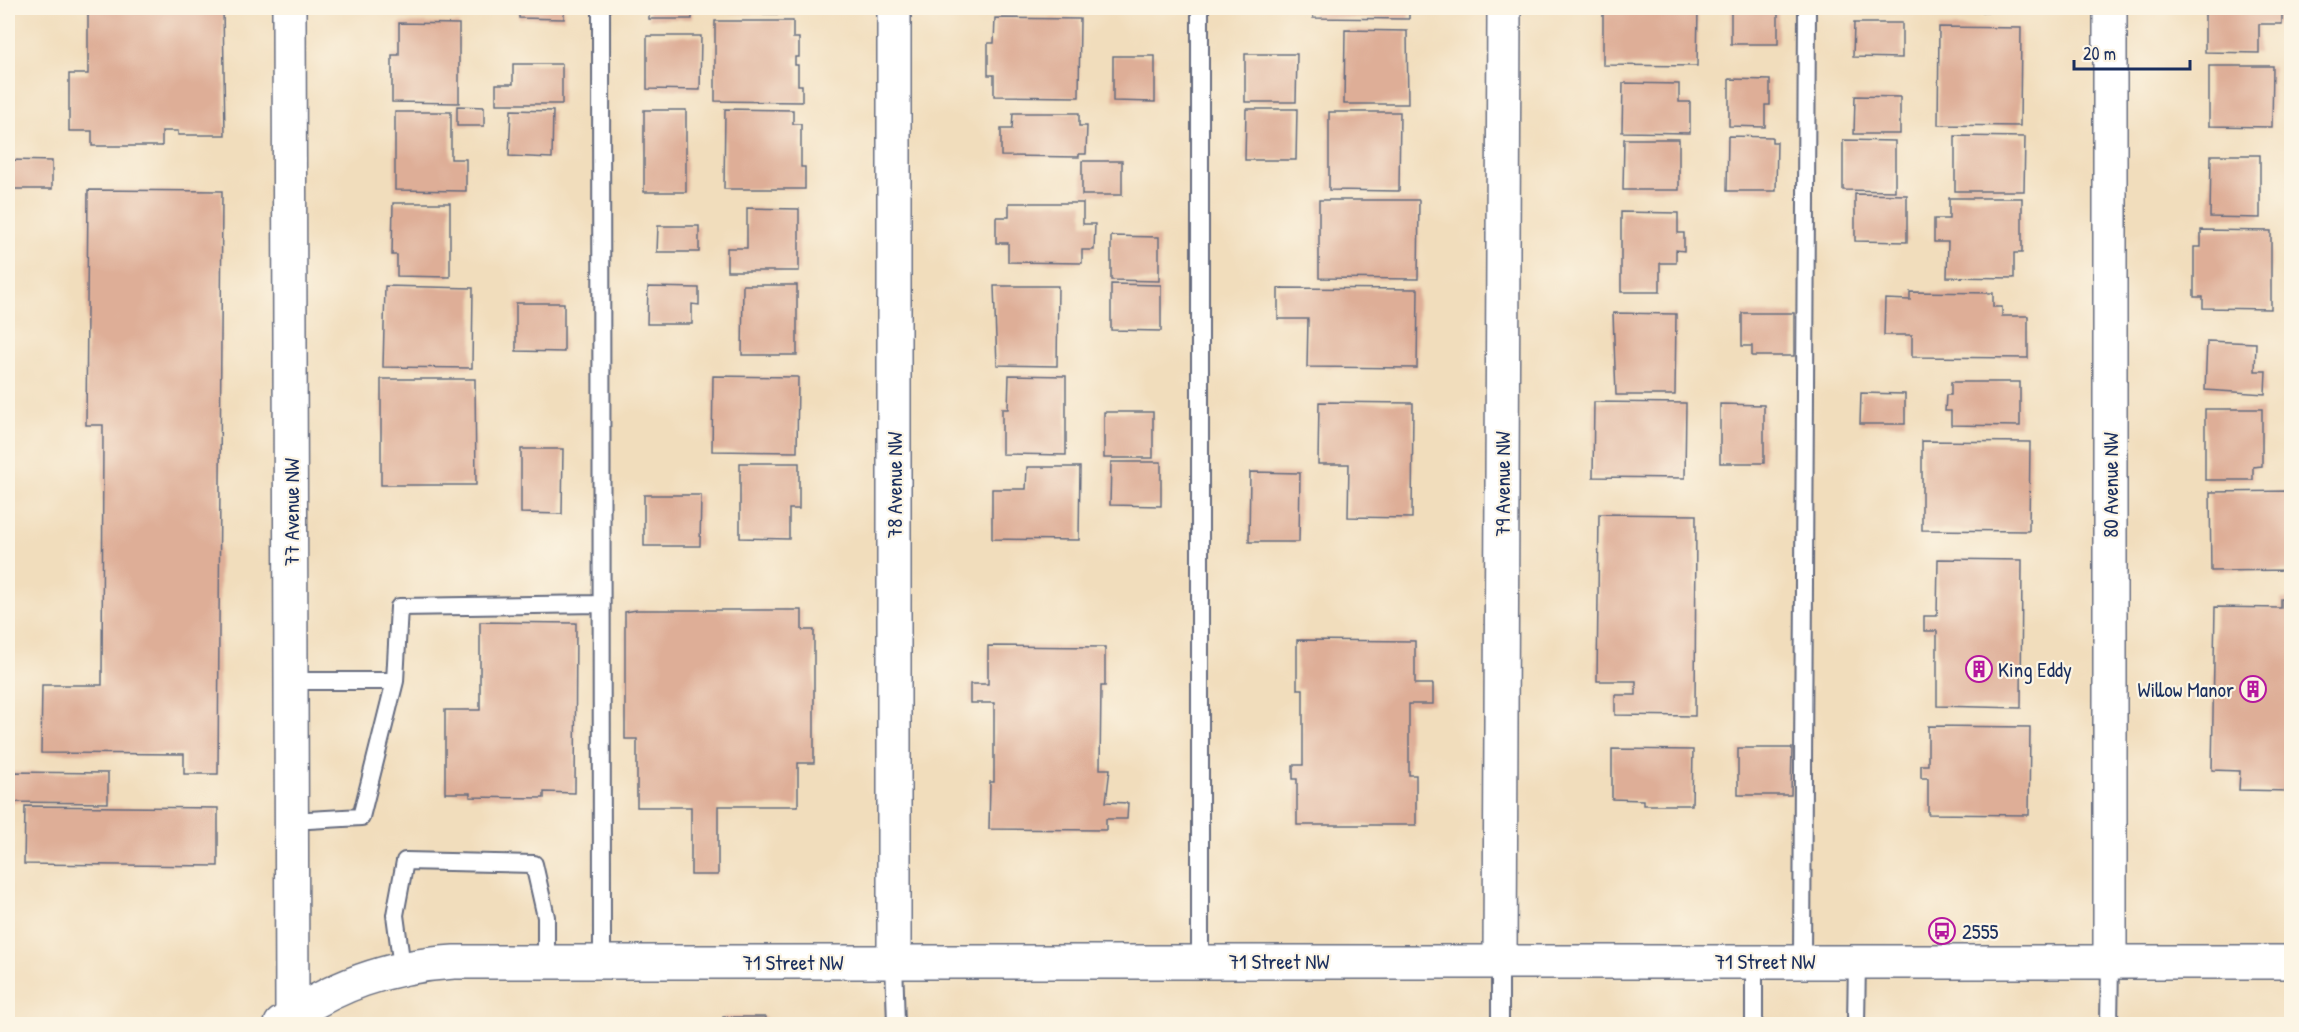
<svg xmlns="http://www.w3.org/2000/svg" width="2299" height="1032" viewBox="0 0 2299 1032" font-family="'Patrick Hand',sans-serif">
<style>
.building{fill:#deae97}
.lines{fill:none;stroke-linecap:round;stroke-linejoin:round}
.service-casing{stroke:#666c7f;stroke-width:20}
.minor-casing{stroke:#666c7f;stroke-width:36}
.tertiary-casing{stroke:#666c7f;stroke-width:36}
.service{stroke:#fff;stroke-width:16}
.minor{stroke:#fff;stroke-width:33}
.tertiary{stroke:#fff;stroke-width:33}
.labels{text-anchor:middle;dominant-baseline:central;stroke-width:4.5;stroke-linejoin:round;paint-order:stroke}
.street-label{font-size:21px;fill:#1b2f5e;stroke:#fcf5e5}
.poi-label{font-size:21px;fill:#1b2f5e;stroke:#fcf5e5;text-anchor:start}
</style>
<rect width="100%" height="100%" fill="#fcf5e5"/>
<filter id="ink" filterUnits="userSpaceOnUse"><feTurbulence type="fractalNoise" baseFrequency=".0167" numOctaves="2"/><feDisplacementMap in="SourceGraphic" scale="12" xChannelSelector="R" yChannelSelector="G"/><feConvolveMatrix kernelMatrix="1 2 1 2 8 2 1 2 1" color-interpolation-filters="sRGB"/></filter>
<filter id="wash" filterUnits="userSpaceOnUse"><feTurbulence type="fractalNoise" baseFrequency=".008" numOctaves="4" result="noise"/><feDisplacementMap in="SourceGraphic" scale="24" xChannelSelector="R" yChannelSelector="G"/><feGaussianBlur stdDeviation="1.35" result="paint"/><feColorMatrix in="noise" values="0 0 0 0 0 0 0 0 0 0 0 0 0 0 0 0 0 1.4 0 .05"/><feComposite in="paint" operator="in"/></filter>
<g filter="url(#wash)">
<rect width="100%" height="100%" fill="#f1ddbc"/>
<g id="blocks">
<path class="building" d="M88,8h135l2,127h-47v-4h-16v15h-70v-15h-23v-57h19z
M393,8h60v4h-60z
M519,8h45v11l-45,-1z
M649,8h43v11h-43z
M726,8h63v6l-64,-1z
M1313,8h96v11l-96,-1z
M1603,8h95l-1,58 -94,-1z
M1731,8h47v36h-47z
M1860,8h43v4l-43,-1z
M1924,8h97v4l-97,-1z
M2205,8h77v16h-23v29l-54,-1z
M995,18l85,1 -1,78 -85,-1v-21h-6v-32h6z
M715,21h78v17h6v19h-4v8h3v20h4v17l-87,-1z
M399,23l60,1v79l-67,-1v-47h7z
M1854,23h48v35l-49,-1z
M1939,27l82,1 -1,98 -82,-1z
M1345,30l62,1 1,73h-64z
M647,36h54l-1,54 -53,-1z
M1245,54h52l-1,48h-51z
M1113,56h42v46l-42,-1z
M513,64h49v40h-66v-20h17z
M2209,66h64l-1,61 -63,-1z
M1729,79l41,1v25h-5v22l-36,-1z
M1623,83l56,1v18h11v31l-68,-1z
M1855,96l45,1v37h-46z
M457,106l27,1v19h-27z
M725,109l68,1v14h8v43h4v22h-81z
M1246,109h51l-1,51h-51z
M511,110l42,1 -1,47 -43,-2z
M644,110h42v82h-42z
M395,112h56v47h15v32l-71,-1z
M1329,112h71l-1,79 -70,-1z
M1013,113h66v13h8l-1,28h-7v3l-78,-1v-27h11z
M1728,136l44,1v5h5l-1,49h-49z
M1955,136l70,1 -1,54h-69z
M1624,139h55v51h-56z
M1843,140l52,1v50l-52,-1z
M2211,155h49v63l-50,-1z
M10,160l42,1v28h-42z
M1082,161h40v34h-40z
M88,190l134,1 -4,583h-34v-20l-143,-1 1,-68h60l1,-260h-17z
M1855,194l52,1v47l-52,-1z
M1949,198h73v55h-8v25l-67,-1 1,-35h-14v-23h15z
M1319,200h100l-1,79 -99,-1z
M393,203h57v74l-53,-1v-21h-5z
M1009,203h74v21h12l-1,26h-12v13l-74,-1v-19h-12v-26h13z
M747,208l52,1v62h-72v-23h20z
M1621,212l57,1v20h6v18l-8,-1v13h-16v29h-39z
M658,226h41v26h-42z
M2201,230l70,1v78l-68,-1v-11h-9v-50h7z
M1111,236l48,1v44l-48,-1z
M1111,284l50,1v46l-50,-1z
M743,285h54v70h-55z
M385,286l88,2 -1,80 -89,-1z
M994,286h64l-1,80 -60,-1z
M648,287l51,1v17l-7,-1v20h-45z
M1278,288l140,1 -1,79 -110,-1 1,-48h-30z
M1910,292l83,1v14h9v9h26v42l-116,-1v-22h-28l1,-36 25,1z
M516,303h48v49l-48,-1z
M1613,313l63,1 -1,81h-59z
M1742,313h52v43h-42v-10h-10z
M2207,341l49,2 -1,28h11l-1,23 -60,-4z
M1009,375l57,1v79l-64,-1v-45h6z
M713,376l85,1 -1,75 -85,-1z
M381,379h94l1,106h-95z
M1951,382h69v44l-69,-1v-14h-6l1,-16h5z
M1861,393l44,1v30h-45z
M1319,402l94,1 -1,115 -64,-1 1,-53h-31z
M1594,402l92,1 -1,75 -92,-1z
M1720,404l44,1v58h-44z
M2205,409h57v57l-9,1v13h-48z
M1104,412h49v46h-49z
M1922,441l108,1 -1,89 -107,-1z
M521,449h42l-1,65 -41,-1z
M1111,462h50v44l-51,-1z
M740,463h59v46h-10v30l-49,-1z
M1027,467h53l-1,73 -87,-1v-50h34z
M1250,472l50,1 -1,69h-50z
M2292,491v79l-81,1 -1,-79z
M644,495h57l-1,51h-56z
M1599,514l97,1 -1,201 -80,-1v-20h21v-14h-39z
M1938,559l84,1 -1,148 -84,-2v-75h-13v-15h13z
M2281,599h11v192l-53,-1 1,-19 -28,-1 3,-163 66,1z
M637,610h165v20h12v133h-16v43h-80v69h-27v-68h-54v-68h-12v-127z
M480,622l96,1 -1,170 -31,-1v6l-74,-1v-4h-25v-83h35z
M1297,640l118,1v43h18v20h-24v71h7v50h-119v-46h-4v-14h10v-76h-6z
M988,646l117,1v39h-4l-1,83h10l-4,33 22,1 -1,16h-21v11l-117,-1 1,-47h4v-79h-24v-19h18z
M1928,726l102,1 -1,88 -101,-1v-36h-7v-13h7z
M1738,748h54l-1,47h-53z
M1612,749l81,1 -1,55h-49v-5l-31,-1z
M8,772l100,1v30l-100,-1z
M25,806l193,2v58l-194,-2z
M723,1017h43v7h-43z"/>
</g>
</g>
<g filter="url(#ink)">
<use href="#blocks" fill-opacity="0" stroke="#666c7f" stroke-width="1.5"/>
<g class="lines">
<defs>
<path id="service" d="M601,8l1,953
M1200,8v953
M291,681h104l4,-74 201,-3
M291,821l70,-4 34,-136
M1802,960l5,-952
M1754,961v63
M894,962l2,62
M402,967l-7,-52 10,-54 129,3 12,53v44
M1500,1024v-63
M1856,1024l1,-64
M2109,1024l1,-61"/>
<path id="minor" d="M289,8l3,1008
M894,8v954
M1500,961l4,-953
M2110,963v-955"/>
<path id="tertiary" d="M281,1024c52,-39 108,-58 173,-62h1838"/>
</defs>
<use href="#service" class="service-casing"/>
<use href="#minor" class="minor-casing"/>
<use href="#tertiary" class="tertiary-casing"/>
<use href="#service" class="service"/>
<use href="#minor" class="minor"/>
<use href="#tertiary" class="tertiary"/>
</g>
</g>
<defs>
<symbol id="building-ring" viewBox="-11 -11 22 22"><circle r="9.5" fill="#fcf5e5" stroke="#b5179e" stroke-width="1.5"/><path d="M-4-6H4V6H1V3H-1V6H-4ZM-2.5-4.3h1.7v1.8h-1.7ZM.8-4.3h1.7v1.8H.8ZM-2.5-1h1.7V.8h-1.7ZM.8-1h1.7V.8H.8Z" fill="#b5179e"/></symbol>
<symbol id="bus-ring" viewBox="-11 -11 22 22"><circle r="9.5" fill="#fcf5e5" stroke="#b5179e" stroke-width="1.5"/><path d="M-5-6H5V4H4V6H2V4H-2V6H-4V4H-5ZM-3.5-4V0h7V-4ZM-3.5 1.2v1.5H-2V1.2ZM2 1.2v1.5H3.5V1.2Z" fill="#b5179e"/></symbol>
</defs>
<g fill-rule="evenodd">
<use href="#building-ring" x="1964" y="654" width="30" height="30"/>
<use href="#building-ring" x="2238" y="674" width="30" height="30"/>
<use href="#bus-ring" x="1927" y="916" width="30" height="30"/>
</g>
<g class="labels">
<g class="street-label">
<text transform="translate(1502 484) rotate(-90)">79 Avenue NW</text>
<text transform="translate(894 485) rotate(-90)">78 Avenue NW</text>
<text transform="translate(2110 485) rotate(-90)">80 Avenue NW</text>
<text transform="translate(291 512) rotate(-90)">77 Avenue NW</text>
<text x="1279" y="961">71 Street NW</text>
<text x="1765" y="961">71 Street NW</text>
<text x="793" y="962">71 Street NW</text>
</g>
<g class="poi-label">
<text x="1998" y="669">King Eddy</text>
<text x="2234" y="689" text-anchor="end">Willow Manor</text>
<text x="1962" y="931">2555</text>
</g>
</g>
<rect width="2299" height="1032" fill="none" stroke="#fcf5e5" stroke-width="30"/>
<path d="M2074 60v9h116v-9" fill="none" stroke="#1b2f5e" stroke-width="3"/>
<text x="2083" y="60" font-size="18" fill="#1b2f5e" stroke="#fcf5e5" stroke-width="4.5" paint-order="stroke">20 m</text>
</svg>
